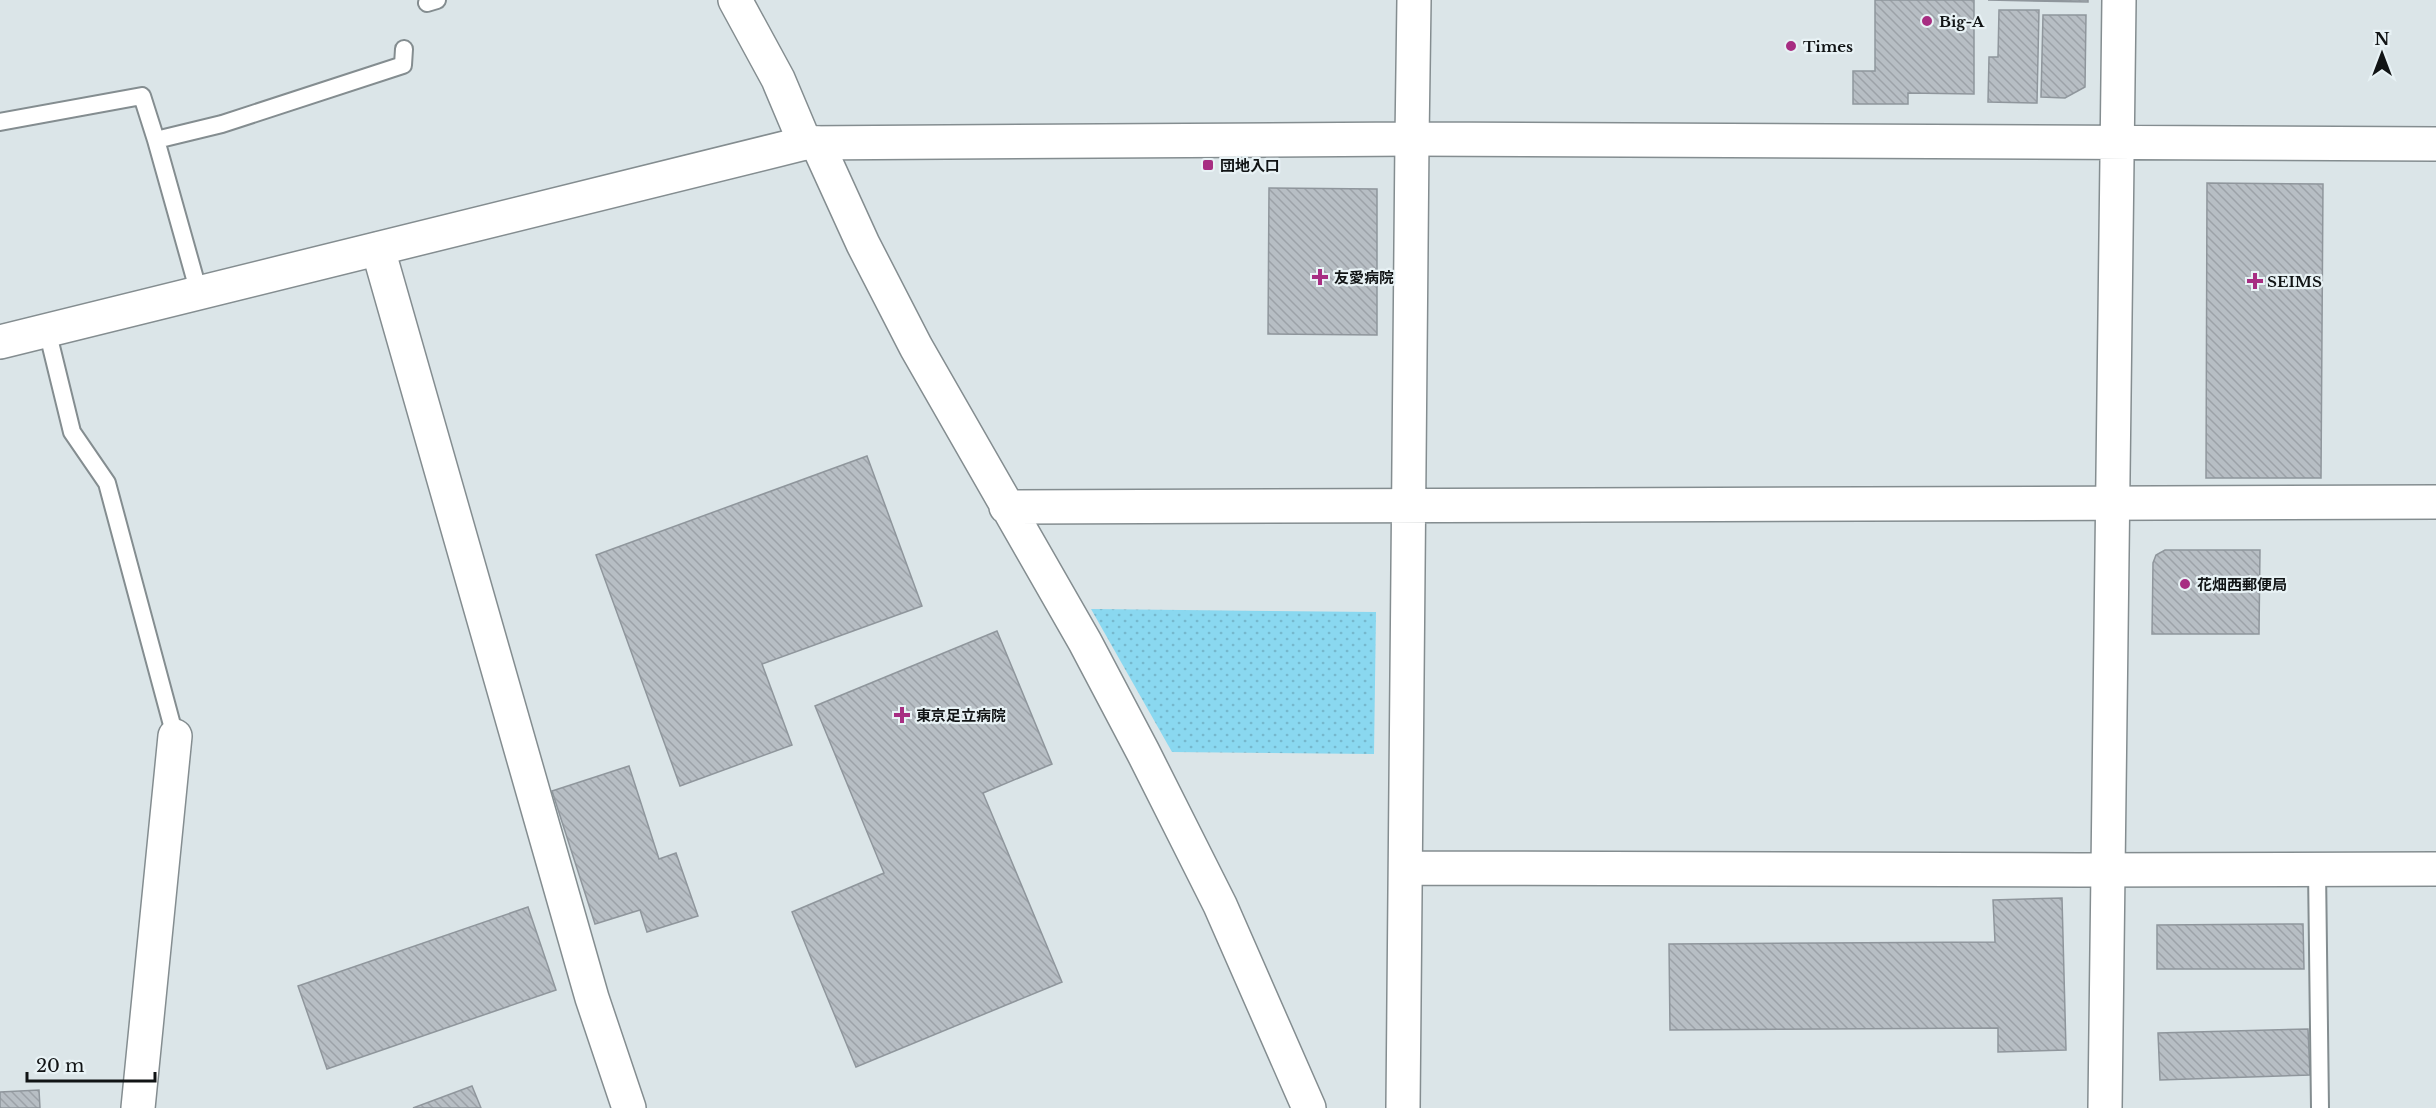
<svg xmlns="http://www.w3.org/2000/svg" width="2436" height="1108" viewBox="0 0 2436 1108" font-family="'Libre Baskerville','Noto Sans JP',serif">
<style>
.park{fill:url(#park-dots)}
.building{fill:url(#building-back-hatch);stroke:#8f969c;stroke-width:1.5}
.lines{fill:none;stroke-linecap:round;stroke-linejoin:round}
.lane-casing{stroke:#848d90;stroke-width:20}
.street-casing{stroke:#848d90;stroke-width:36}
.secondary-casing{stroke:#848d90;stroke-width:36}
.lane{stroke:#fff;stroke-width:16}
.street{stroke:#fff;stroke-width:33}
.secondary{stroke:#fff;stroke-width:33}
.poi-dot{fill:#a72d82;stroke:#e8f2f5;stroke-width:2}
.labels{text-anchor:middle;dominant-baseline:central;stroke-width:4.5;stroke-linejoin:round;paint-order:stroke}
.poi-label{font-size:15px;font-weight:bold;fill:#111415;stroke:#e8f2f5;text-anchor:start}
</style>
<defs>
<pattern id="park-dots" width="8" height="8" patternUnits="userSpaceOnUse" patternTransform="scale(1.5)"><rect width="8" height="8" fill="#8ad8f0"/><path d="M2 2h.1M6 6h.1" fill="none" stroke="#76b8cd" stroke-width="1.8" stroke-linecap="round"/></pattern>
<pattern id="building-back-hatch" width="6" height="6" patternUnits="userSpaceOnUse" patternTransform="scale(1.5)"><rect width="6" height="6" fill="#b7bec4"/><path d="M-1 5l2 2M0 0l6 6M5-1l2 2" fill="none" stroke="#9ca2a8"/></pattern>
</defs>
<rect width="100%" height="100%" fill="#dbe5e8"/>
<path class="park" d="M1091,609l285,3 -2,142 -202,-2z"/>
<path class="building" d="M1875,0h99v94l-66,-1v11h-55v-33h22z
M1988,0h100v2z
M1999,10h40l-2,93 -49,-1 1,-45h9z
M2043,15h43l-1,72 -20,11 -24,-1z
M2207,183l116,1 -2,294h-115z
M1269,188l108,1v146l-109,-1z
M867,456l55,150 -160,58 30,81 -112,41 -84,-231z
M2165,550h95l-1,84h-107l1,-71 3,-8z
M997,631l55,133 -69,29 79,189 -206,85 -64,-155 92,-39 -69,-167z
M629,766l30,93 17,-6 22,63 -51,16 -7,-22 -45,14 -43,-133z
M2062,898l4,152 -68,2v-24l-328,2 -1,-86 326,-2 -2,-42z
M528,907l28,83 -229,79 -29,-83z
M2303,924l1,45h-147v-44z
M2308,1029l2,46 -150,5 -2,-47z
M472,1086l9,22h-68z
M39,1090l1,18h-40v-16z"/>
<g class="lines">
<defs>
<path id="lane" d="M427,3l10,-3
M0,122l142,-26 14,44 66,-16 181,-59 1,-16
M156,140l43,153
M47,330l25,102 35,51 68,253
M2317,869l3,239"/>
<path id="street" d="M735,0l43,79 27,64
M817,143l46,101 53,103 169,295 58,110 77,153 89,203
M378,249l214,749 37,110
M1006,507l1430,-5
M1407,868l672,2 357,-1
M138,1108l37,-372
M1403,1108l9,-969"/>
<path id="secondary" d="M1412,139l2,-139
M0,342l805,-199 607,-4 1024,5
M2105,1108l14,-1108"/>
</defs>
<use href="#lane" class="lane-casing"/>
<use href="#street" class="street-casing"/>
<use href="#secondary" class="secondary-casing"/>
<use href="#lane" class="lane"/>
<use href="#street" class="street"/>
<use href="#secondary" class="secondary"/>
</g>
<g class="poi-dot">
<circle cx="1927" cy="21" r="6"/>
<circle cx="1791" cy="46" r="6"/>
<rect x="1202" y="159" width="12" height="12" rx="3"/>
<path d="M1317 268h6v6h6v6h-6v6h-6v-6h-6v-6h6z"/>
<path d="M2252 272h6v6h6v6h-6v6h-6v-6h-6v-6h6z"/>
<circle cx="2185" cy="584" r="6"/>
<path d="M899 706h6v6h6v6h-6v6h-6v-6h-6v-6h6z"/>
</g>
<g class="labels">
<g class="poi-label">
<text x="1939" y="21">Big-A</text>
<text x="1803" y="46">Times</text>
<text x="1220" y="165">団地入口</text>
<text x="1334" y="277">友愛病院</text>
<text x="2267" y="281">SEIMS</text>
<text x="2197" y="584">花畑西郵便局</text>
<text x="916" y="715">東京足立病院</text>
</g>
</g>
<g transform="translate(2382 54)" stroke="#e8f2f5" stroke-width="4.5" paint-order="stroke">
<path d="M0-4.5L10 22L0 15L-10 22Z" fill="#111415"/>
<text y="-9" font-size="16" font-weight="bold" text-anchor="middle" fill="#111415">N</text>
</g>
<path d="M27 1072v9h128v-9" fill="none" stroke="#111415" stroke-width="3"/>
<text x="36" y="1072" font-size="18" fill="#111415" stroke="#e8f2f5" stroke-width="4.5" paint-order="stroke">20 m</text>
</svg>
